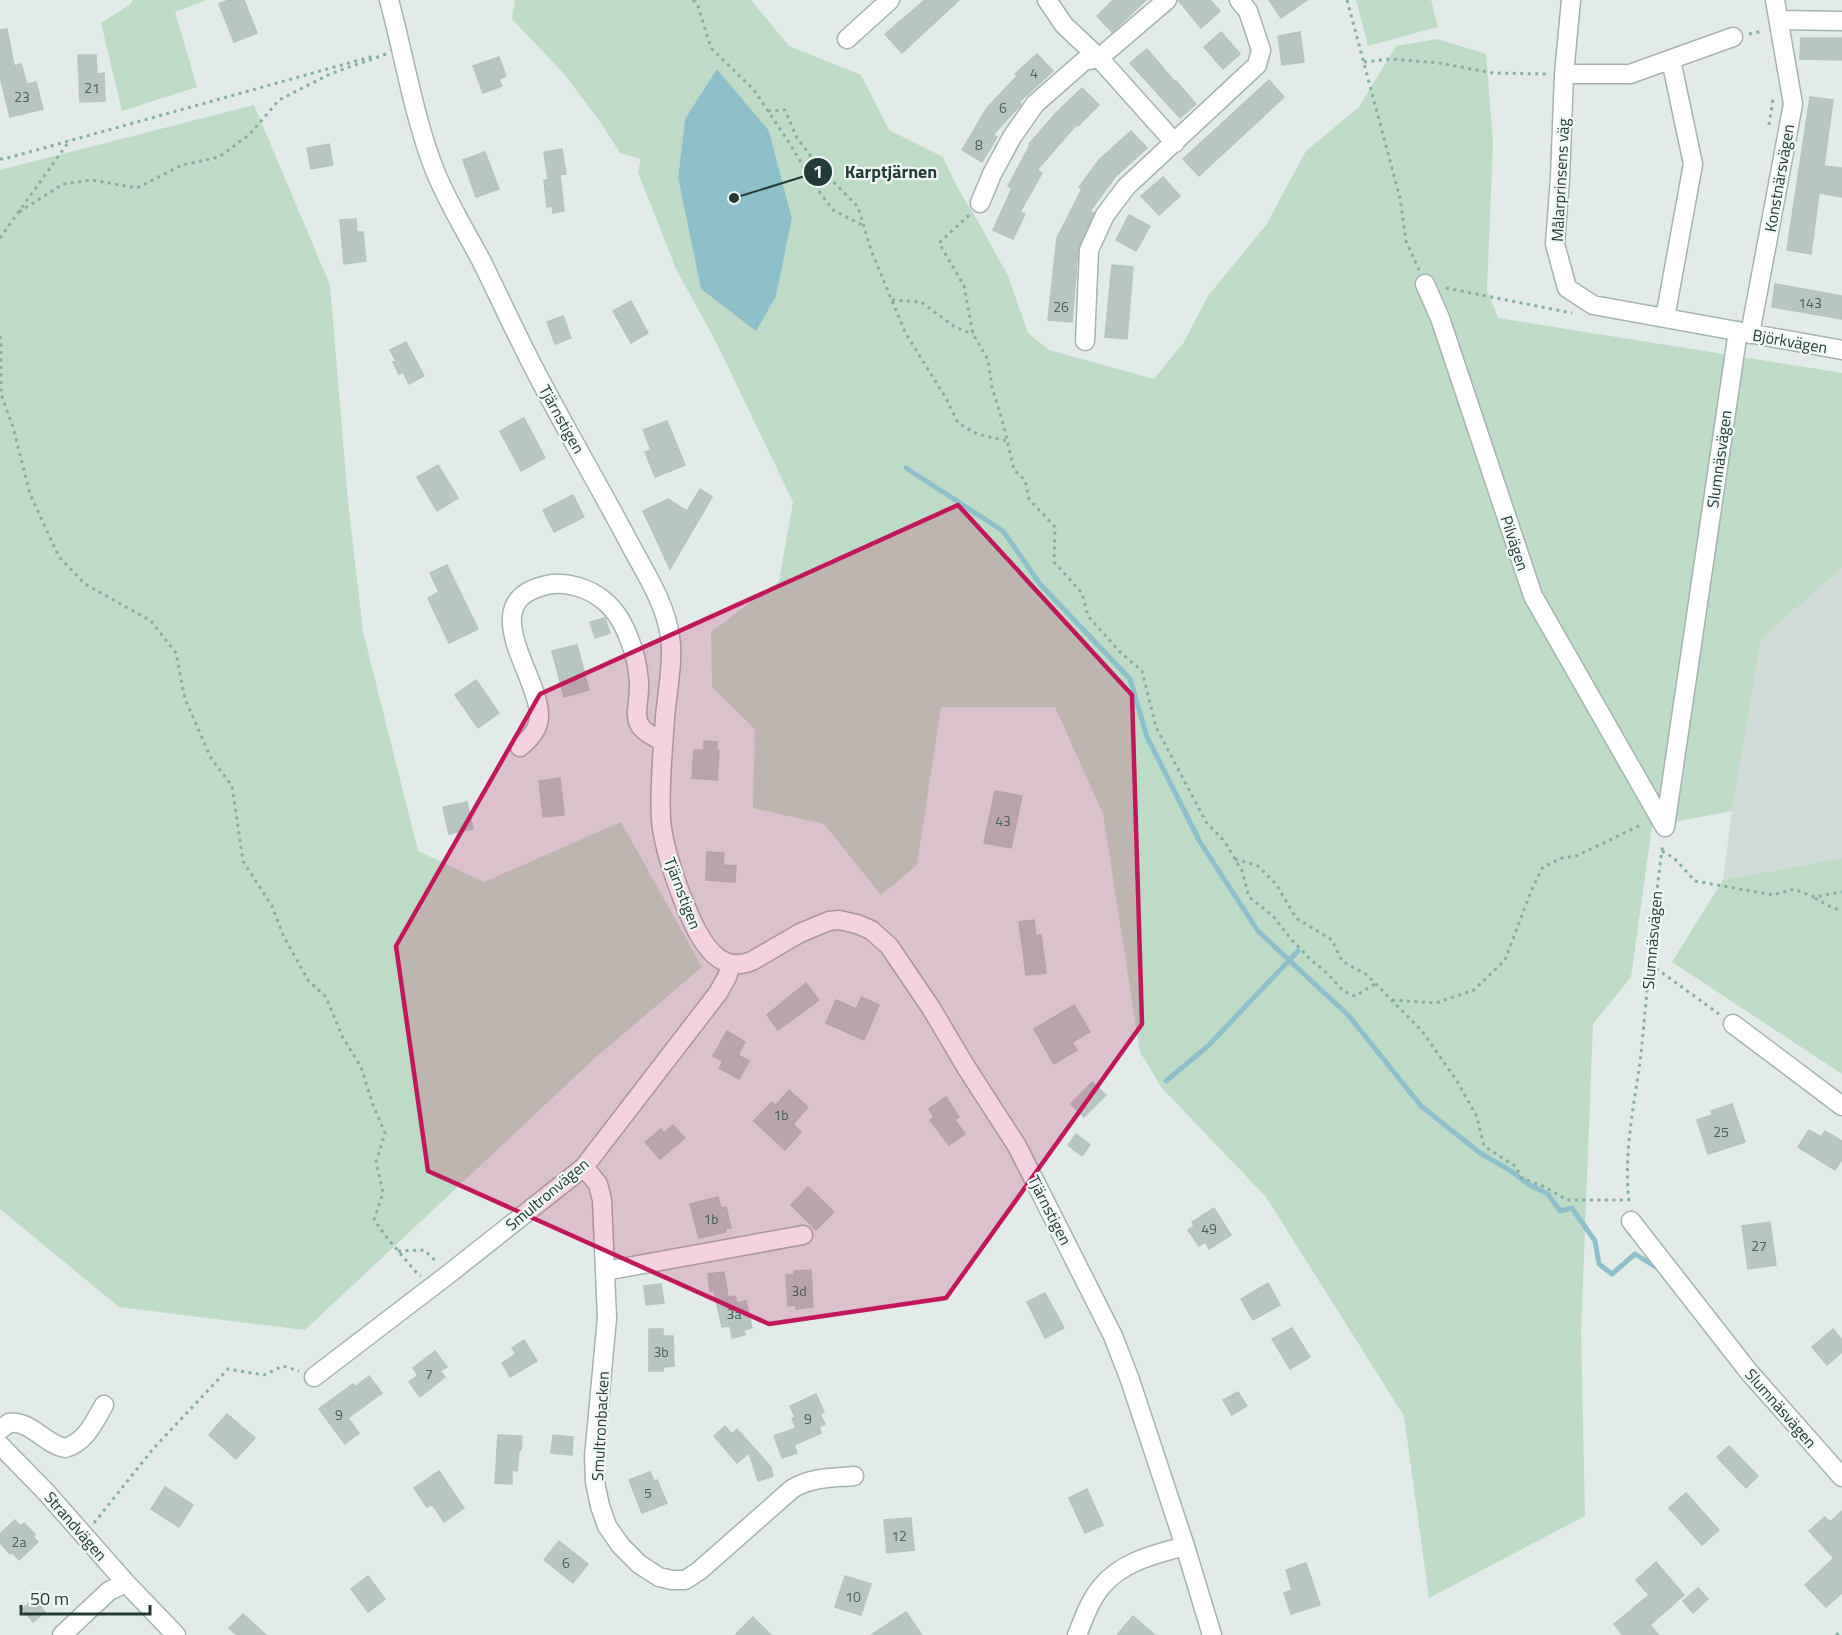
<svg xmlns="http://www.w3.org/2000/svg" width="1842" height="1635" viewBox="0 0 1842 1635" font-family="'Titillium Web',sans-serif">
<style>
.built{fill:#d0dbd7}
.green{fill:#bddbc6;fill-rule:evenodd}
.water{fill:#8ec0cc}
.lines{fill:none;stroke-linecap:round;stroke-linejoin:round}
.stream{stroke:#8ec0cc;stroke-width:5}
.building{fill:#b8c6c1;stroke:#b5c4bf;stroke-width:1.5}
.street-casing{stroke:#a5b3af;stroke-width:21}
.path{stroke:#85ada2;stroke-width:3;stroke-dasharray:3 4.5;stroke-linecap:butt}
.street{stroke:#fff;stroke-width:18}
.marked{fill:#c2185b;fill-opacity:0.2;stroke:#c2185b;stroke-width:4.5;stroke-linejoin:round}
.labels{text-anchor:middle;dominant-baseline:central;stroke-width:4.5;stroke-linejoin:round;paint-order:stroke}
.number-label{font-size:14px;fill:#485e59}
.street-label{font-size:16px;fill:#233b36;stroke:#f2f8f5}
.leader{fill:none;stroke:#233b36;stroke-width:2}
.callout-dot{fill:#233b36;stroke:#f2f8f5;stroke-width:2}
.mark-label{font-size:18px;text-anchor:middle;font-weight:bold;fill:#fff}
.callout-label{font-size:18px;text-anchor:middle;font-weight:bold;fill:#233b36;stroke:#f2f8f5;stroke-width:4.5;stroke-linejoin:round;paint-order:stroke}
</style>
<rect width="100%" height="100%" fill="#e2ebe8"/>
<path class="built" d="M1842,568v290l-119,22 9,-69 29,-172z"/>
<path class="green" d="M132,0h74l-31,12 22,75 -75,24 -21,-88 31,-20z
M515,0h236l38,46 72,29 28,55 54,27 13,28 24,40 28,51 20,57 21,17 105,29 30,-37 24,-46 58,-71 40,-74 53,-44 37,-61 41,-7 49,15 7,88 -6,148 11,28 344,55v195l-81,71 -29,172 -80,15 -21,151 -38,47 -12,308 4,184 -156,82 -25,-182 -138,-219 -104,-109 -22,-36 -37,-238 -48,-107h-114l-24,158 -36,30 -57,-71 -71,-16 2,-79 -43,-42 -1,-55 68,-51 14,-79 -77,-160 -40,-73 -38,-97 3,-13 -21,-6 -19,-30 -36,-48 -53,-56zM685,119l84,12 23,86 -16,79 -75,-7 -23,-111z
M1356,0h75l7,27 -70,19z
M254,105l76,180 18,216 15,131 55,219 66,31 137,-60 81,145 -106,90 -291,273 -186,-23 -119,-98v-1039z
M1842,858v216l-170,-112 51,-82z"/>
<path class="water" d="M717,69l52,62 23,87 -16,78 -20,35 -55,-42 -23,-111 7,-59z"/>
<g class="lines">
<path class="stream" d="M906,468l97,63 37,53 90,95 17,58 53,105 58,89 91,85 72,90 59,47 31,18 17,13 20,10 12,17 12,-3 23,33 4,23 13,10 23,-20 24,15
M1166,1081l42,-35 90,-95"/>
</g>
<path class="building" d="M229,0h15l13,33 -23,9 -15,-38z
M925,0h34l-57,53 -17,-19z
M1113,0h33l-34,32 -15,-16z
M1178,0h32l10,11 -19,17z
M1269,0h38l-26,18z
M7,29l7,37 7,-2 6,20 9,-2 7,27 -33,8 -10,-40v-47z
M1221,32l19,22 -17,15 -19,-22z
M1300,32l4,30 -22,3 -4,-29z
M1801,38h41v22l-42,-1z
M1147,49l28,33 1,-1 20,23 -16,14 -50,-55z
M1037,54l16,17 -34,31 2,2 -28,31 4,2 -15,25 -20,-12 25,-42 30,-32 -2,-2z
M78,55h18l1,19 7,-1 1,28 -25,1z
M499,57l7,19 -7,3 3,7 -19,7 -10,-27z
M1269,80l15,17 -85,79 -16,-17z
M1082,88l17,17 -21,21 -1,-2 -40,46 5,3 -22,39 5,2 -12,25 -20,-9 19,-42 -4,-2 22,-41 -1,-1 27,-31z
M1810,97l23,3 -9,66 18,2v29l-23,-4 -8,61 -24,-4z
M1131,131l16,17 -32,29 -25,34 4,2 -16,36 -6,73 -24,-2 9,-82 25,-49 -3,-2 20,-27z
M329,144l4,21 -22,4 -4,-21z
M562,149l4,25 -6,1 4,36 -11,2 -1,-7 -5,1 -3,-27h4l-4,-28z
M485,152l14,37 -23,8 -13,-37z
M1163,177l17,19 -21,19 -18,-19z
M1129,215l21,11 -14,25 -20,-11z
M356,219l1,13h6l3,29 -22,3 -4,-44z
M1112,265l21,2 -6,72 -22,-2z
M1775,284l67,12v23l-70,-12z
M631,301l17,32 -17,10 -18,-32z
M563,316l8,22 -16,6 -8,-22z
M406,342l18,34 -15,8 -6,-12 -4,2 -6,-12 3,-1 -6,-11z
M524,418l21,40 -24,13 -21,-40z
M667,421l18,44 -30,12 -10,-25 6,-2 -8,-20z
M438,465l20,33 -21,13 -20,-34z
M700,489l12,8 -42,72 -27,-58 25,-12 19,12z
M573,495l11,22 -30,15 -11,-22z
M447,565l31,64 -29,14 -21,-45 11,-6 -9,-19z
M605,618l5,15 -15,5 -5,-16z
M577,645l12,45 -25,7 -12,-46z
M476,680l23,33 -21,15 -23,-33z
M704,741l13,1v9h2l-2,29 -25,-2 2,-28h10z
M560,778l4,37 -21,2 -4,-36z
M995,791l27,5 -11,52 -27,-5z
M467,802l6,27 -24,5 -6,-27z
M707,852l17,1 -1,12 13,1 -1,16 -29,-2z
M1034,920l2,16 5,-1 5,38 -20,2 -7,-53z
M806,983l13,17 -41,30 -11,-15z
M862,997l17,8 -15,35 -38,-17 10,-23 20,9z
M1074,1005l16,27 -18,10 5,8 -23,14 -20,-35z
M727,1031l18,11 -7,13 11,6 -10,18 -20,-11 4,-7 -10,-5z
M1092,1082l14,13 -22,22 -13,-13z
M789,1090l19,17 -15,17 8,8 -16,18 -31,-29 18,-19 4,3z
M946,1097l13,20 -4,3 10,14 -16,11 -19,-25 4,-3 -5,-8z
M1732,1104l13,38 -37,12 -11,-34 15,-5 -1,-4z
M673,1125l12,13 -25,21 -15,-17 16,-13 3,4z
M1809,1130l12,7 4,-6 17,10v18l-7,11 -37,-23z
M1076,1134l14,11 -8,11 -14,-11z
M808,1187l26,25 -18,18 -25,-25z
M718,1197l3,11 5,-1 5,21 -6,1 1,3 -27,6 -9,-34z
M1214,1208l17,27 -22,14 -4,-7 -6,4 -11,-16 6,-4 -2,-4z
M1770,1222l6,43 -28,4 -6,-43z
M811,1270l2,37 -17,2v-4l-8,1 -2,-31h8v-4z
M724,1272l4,25 7,-1 2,7 9,-2 6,27 -8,2 1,5 -13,3 -2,-12 -8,1 -8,-36h-4l-2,-17z
M1268,1283l12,22 -27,15 -12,-21z
M661,1284l3,19 -18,2 -2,-19z
M1045,1293l19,35 -19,10 -18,-36z
M1292,1328l18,29 -20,12 -18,-30z
M649,1329h14v7h10l1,30 -11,1v4h-14z
M1833,1329l9,11v12l-15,13 -15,-18z
M524,1340l13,21 -27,16 -8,-14 14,-9 -4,-6z
M435,1351l12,16 -7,4 5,6 -25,20 -11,-15 9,-7 -5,-7z
M369,1376l13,17 -34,25 11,15 -14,11 -26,-35 34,-25 2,3z
M1238,1392l9,14 -15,9 -9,-15z
M816,1394l8,18 -4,2 5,10 -6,3 2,6 -27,12 3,8 -15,5 -8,-22 22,-8 -4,-10 3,-1 -5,-11z
M227,1414l28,24 -19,21 -27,-24z
M725,1426l7,8 5,-5 34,38 2,9 -15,5 -9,-28 -12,10 -23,-27z
M498,1435l24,1 -1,14h-2l-2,21 -5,-1v14l-17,-1z
M553,1435l20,2 -1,18 -21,-2z
M1729,1446l29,30 -12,12 -29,-31z
M439,1471l25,37 -20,14 -12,-18 -5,3 -13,-19z
M650,1472l4,9 3,-1 10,23 -25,10 -13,-33z
M165,1487l28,18 -14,22 -28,-18z
M1087,1489l16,36 -18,8 -16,-35z
M1686,1493l33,37 -17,15 -33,-37z
M1842,1511v82l-16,14 -21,-22 29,-27 -25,-27 16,-14 5,5z
M911,1518l3,32 -27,3 -3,-33z
M15,1520l5,6 4,-3 11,11 -2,3 5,5 -19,18 -7,-8 -2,2 -10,-11v-9z
M559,1541l29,23 -15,19 -29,-23z
M1656,1562l28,33 -34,30 9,10h-36l-9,-11 35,-29 -13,-15z
M1306,1563l14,42 -29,9 -7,-21 8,-3 -6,-20z
M368,1576l17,23 -17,13 -17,-23z
M845,1576l26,8 -10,31 -26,-8z
M1698,1588l10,11 -15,14 -10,-12z
M34,1599l11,13 -12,10 -11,-13z
M906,1612l16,23h-51l29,-19z
M243,1614l23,21h-29l-8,-7z
M1133,1616l22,19h-38z
M753,1617l18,18h-36z"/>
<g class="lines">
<defs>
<path id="street" d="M389,0c15,55 25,118 46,171 13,32 31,61 47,91 19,39 37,78 57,116 30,57 63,113 93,170 15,28 34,57 38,89 4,21 -3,57 -5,80 -2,33 -6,69 -4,102 2,31 22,85 36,112 12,22 28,41 55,30l48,-28 29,-12 10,-1 18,4 14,6 18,16 42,62 35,59 51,79 96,190 17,44 55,166 27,89
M1047,0l17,25 35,33 76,85
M1571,0l-7,74 -4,104 -5,66 12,44 26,17 249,45
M1779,20l63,1
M847,39l43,-39
M1564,74h66l103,-37
M980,203l12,-29 20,-37 23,-33 49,-43 15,-3 68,-58
M1425,284l15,34 93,278 132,231
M1665,318l28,-154 -22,-104
M1750,334l43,-230 -18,-104
M1085,341l4,-91 16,-35 21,-28 131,-122 4,-15 -13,-39 -9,-11
M520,747c11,-9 20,-19 19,-34 -2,-40 -65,-112 8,-128 18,-4 42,3 56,15 14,11 21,25 27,41 5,12 8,28 9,41 1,32 -14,43 24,59
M1665,827l73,-496
M1733,1024l109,82
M584,1167l14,17 4,16 5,118 -13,139 1,25 5,24 7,20 14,20 18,18 20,13 13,3h13l14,-9 93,-82c19,-12 40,-11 62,-13
M1631,1221l118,151 93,105
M605,1271l198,-36
M314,1377l136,-104 134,-106 134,-174 9,-16 4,-12
M0,1430l9,-7c22,-3 35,21 56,25 21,-6 29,-26 39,-43
M0,1445l45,46 81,92 50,52
M62,1635l47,-44 17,-8
M1077,1635c7,-17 13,-35 25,-49 21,-25 54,-32 83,-40"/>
</defs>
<use href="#street" class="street-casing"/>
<path class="path" d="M693,0l4,3 14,45 43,42 34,51 30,49 15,20 31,16
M1347,0l53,198 6,43 13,29
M1749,34l14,-3
M1364,62l26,-3 49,4 54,10 55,1
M768,111l17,-1 12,28 23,30 38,39 13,43 34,82 42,68 11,23 19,11 30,7
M1769,125l4,-26
M0,159h4l370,-103
M19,212l44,-28 29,-4 45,8 45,-23 37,-8 31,-23 29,-34 51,-26 56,-20
M969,215l-30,28 25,43 9,48 15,26 4,27 12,40 10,43 11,10 4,19 26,28 -1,35 28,31 6,23 33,37 21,18 14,56 50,95 19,20 17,29 7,26 24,19 18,23 19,20 18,15 15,17 12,5 20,-12
M0,238l70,-98
M1446,288l126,25
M892,300l29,2 34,25 18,7
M0,336l1,8v50l12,33 17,67 29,63 26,27 66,37 25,32 9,46 26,59 21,28 11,75 29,45 12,31 24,43 18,17 16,39 19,31 12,38 12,28 -9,29 7,31 -9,27 14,19 28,33 5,4
M1662,851l12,7 21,23 78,14 21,-6 20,8 28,-5
M1235,859l23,7 18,18 20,34 36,22 10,21 25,14 55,56 35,50 20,36 7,29 31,20 7,12 23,9 22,13h62
M1815,898l14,8 13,5
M1650,964l69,50
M1392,1000l44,3 38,-13 31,-30 27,-71 11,-22 19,-9 14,-2 67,-32
M1629,1201c-6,-49 6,-99 12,-147 7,-70 12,-141 22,-211
M398,1251l26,-1 13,12
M94,1523l59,-74 75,-80 36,6 19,-9 16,5
M1836,1635l6,-4"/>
<use href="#street" class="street"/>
</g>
<path class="marked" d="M958,505l174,190 10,329 -196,274 -177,26 -341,-153 -32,-225 144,-252z"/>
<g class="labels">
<g class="number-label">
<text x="1034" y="72">4</text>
<text x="92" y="87">21</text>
<text x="22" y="96">23</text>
<text x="1003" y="107">6</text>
<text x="979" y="144">8</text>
<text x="1810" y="302">143</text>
<text x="1061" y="306">26</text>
<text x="1003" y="820">43</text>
<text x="781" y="1114">1b</text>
<text x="1721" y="1131">25</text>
<text x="711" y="1218">1b</text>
<text x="1209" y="1228">49</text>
<text x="1759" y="1245">27</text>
<text x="799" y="1290">3d</text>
<text x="734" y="1313">3a</text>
<text x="661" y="1351">3b</text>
<text x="429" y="1373">7</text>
<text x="339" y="1414">9</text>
<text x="808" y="1418">9</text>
<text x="648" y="1492">5</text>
<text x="899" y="1535">12</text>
<text x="19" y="1541">2a</text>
<text x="566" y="1562">6</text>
<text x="853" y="1596">10</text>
</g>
<g class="street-label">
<text transform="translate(1779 178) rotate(-80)">Konstnärsvägen</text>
<text transform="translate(1560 180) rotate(-87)">Målarprinsens väg</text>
<text transform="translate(1790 341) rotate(10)">Björkvägen</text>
<text transform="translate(562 419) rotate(61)">Tjärnstigen</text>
<text transform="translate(1719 459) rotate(-82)">Slumnäsvägen</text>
<text transform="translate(1515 543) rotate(72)">Pilvägen</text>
<text transform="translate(683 893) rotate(69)">Tjärnstigen</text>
<text transform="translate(1652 940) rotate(-85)">Slumnäsvägen</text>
<text transform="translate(547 1194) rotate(-40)">Smultronvägen</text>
<text transform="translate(1050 1210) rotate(63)">Tjärnstigen</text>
<text transform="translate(1781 1408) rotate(49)">Slumnäsvägen</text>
<text transform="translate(600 1426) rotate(-87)">Smultronbacken</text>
<text transform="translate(76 1526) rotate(49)">Strandvägen</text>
</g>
</g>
<path class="leader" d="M734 198L818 172"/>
<g class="callout-dot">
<circle cx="734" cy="198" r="6"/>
<circle cx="818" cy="172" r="15"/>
</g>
<g class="mark-label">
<text x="818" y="178">1</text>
</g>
<g class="callout-label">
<text x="891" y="178">Karptjärnen</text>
</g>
<path d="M21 1605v9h129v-9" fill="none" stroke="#233b36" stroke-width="3"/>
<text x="30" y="1605" font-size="18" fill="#233b36" stroke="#f2f8f5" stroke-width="4.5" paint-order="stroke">50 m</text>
</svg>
